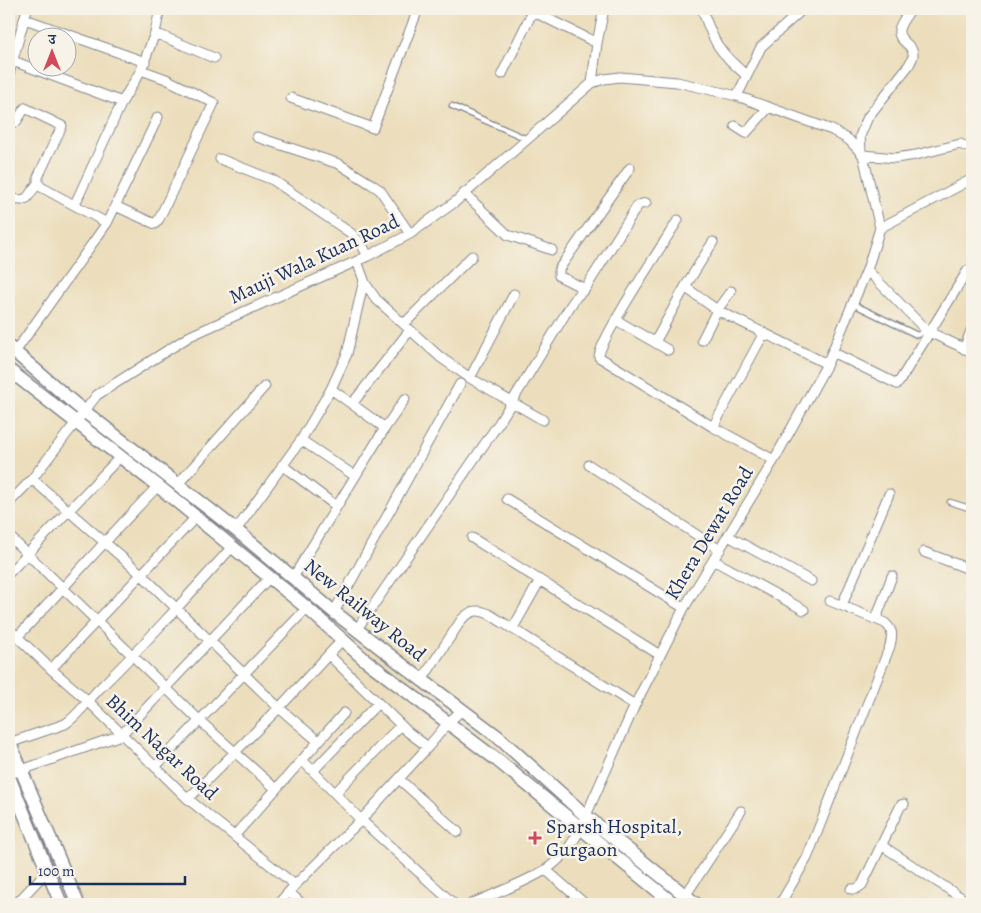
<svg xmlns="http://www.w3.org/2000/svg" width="981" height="913" viewBox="0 0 981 913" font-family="Alegreya,'Noto Serif Devanagari',serif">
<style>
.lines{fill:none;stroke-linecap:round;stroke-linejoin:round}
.lane-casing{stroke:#84868d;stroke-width:7}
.street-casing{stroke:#84868d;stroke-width:11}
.secondary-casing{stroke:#84868d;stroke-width:15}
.lane{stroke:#fff;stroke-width:4.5}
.street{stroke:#fff;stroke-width:9}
.secondary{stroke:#fff;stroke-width:12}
.poi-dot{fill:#d1495b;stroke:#f7f3e8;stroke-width:2}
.labels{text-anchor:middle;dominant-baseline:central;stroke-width:5;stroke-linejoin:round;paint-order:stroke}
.street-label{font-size:20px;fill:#1b2f5e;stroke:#f7f3e8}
.poi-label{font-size:20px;fill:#1b2f5e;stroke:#f7f3e8;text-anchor:start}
</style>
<rect width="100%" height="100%" fill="#f7f3e8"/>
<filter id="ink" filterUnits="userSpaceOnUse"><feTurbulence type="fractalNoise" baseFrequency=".02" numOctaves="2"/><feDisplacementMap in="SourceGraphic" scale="10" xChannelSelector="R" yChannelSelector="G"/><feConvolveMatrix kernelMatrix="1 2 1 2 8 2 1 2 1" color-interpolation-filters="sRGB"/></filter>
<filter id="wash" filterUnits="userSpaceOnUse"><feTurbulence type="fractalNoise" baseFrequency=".0096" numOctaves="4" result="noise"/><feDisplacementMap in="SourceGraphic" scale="20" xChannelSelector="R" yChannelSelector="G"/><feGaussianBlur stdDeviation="1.12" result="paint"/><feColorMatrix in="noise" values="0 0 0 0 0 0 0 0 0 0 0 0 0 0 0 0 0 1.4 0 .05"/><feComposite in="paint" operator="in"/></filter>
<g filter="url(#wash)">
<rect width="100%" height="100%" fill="#ecdebc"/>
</g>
<g filter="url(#ink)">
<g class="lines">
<defs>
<path id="lane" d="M452,106l75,33
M853,304l64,31 9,-4
M950,502l22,7"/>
<path id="street" d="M528,9l69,34
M702,9c12,34 16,42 44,66
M25,19l120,43
M155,33l59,25
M13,61l109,41
M9,74l18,-65
M502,74l31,-63
M592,83l5,-40 7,-34
M737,96l24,-49 42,-38
M291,98l82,30 45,-119
M16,122l9,-14 37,18 -24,51v6l3,4 66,36
M735,126l11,7 23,-26
M257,137l82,27 32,20 9,6 30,44
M861,151l-1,-15 8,-19 41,-52c1,-3 5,-8 4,-11 0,-10 -16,-13 -14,-24 1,-7 8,-15 12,-21
M863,155l32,3 21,-3 44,-11 12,5
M220,159l53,21 79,54 10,11 6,11
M464,193l44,42 44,15
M9,199l12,1 6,-2 11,-15
M75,204l47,-102 19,-32 14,-37 5,-24
M115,206l40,18 4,-5 55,-116 -48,-24 -25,-9
M678,220c-12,20 -80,121 -79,137l114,70 61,33
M880,228l92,-49
M357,261l8,22 11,16 64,58 30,21 73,42
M867,270l60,61 45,21
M685,287l32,23 110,54
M585,289l53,-84 8,-2
M616,320l52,30
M404,324l68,-68
M702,340l15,-30 14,-19
M655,342l30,-55 28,-45
M964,349l8,-21
M15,352l92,-129 51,-106
M832,352l65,32 2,-2 69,-112
M470,378l44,-84
M331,389l54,39
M352,404l58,-74
M713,427l51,-94
M301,440l54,36
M282,465l54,41
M589,465l131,85
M32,479l109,95 138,134 39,33
M178,484l87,-98
M507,499l177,109
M9,503l23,-24 65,-84 93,-59 178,-80 42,-22 45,-32 137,-119 12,-4 16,-2 57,5 60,14 95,34 17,10 14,15 17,73 -13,42 -40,94 -53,96 -90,148 -49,97 -55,124c-8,16 -19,31 -35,41 -21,13 -51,24 -74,34
M236,530l65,-90 30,-51 16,-35 17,-74
M9,536l191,185 76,68
M728,536l83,45
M472,538l188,117
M924,552l48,18
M713,560l91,50
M9,573l112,-117
M294,576l91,-148 20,-29
M842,605l47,-111
M334,612l126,-228
M876,619l16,-43
M513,628l27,-48
M9,629l42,40 36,31 101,99 107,86
M357,629l142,-206 70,-115 8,-12 8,-7 -26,-13v-7l71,-101
M17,637c48,-50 93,-102 141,-151
M329,655l79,77 20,15
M51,669l145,-152
M422,680l40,-61c10,-9 15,-10 27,-5l146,91
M9,743l56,-19c14,-9 23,-24 35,-36 46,-45 89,-93 132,-141
M302,760l59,60 93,84
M155,767l152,-159
M313,771l65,-68
M16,772l105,-37 149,-158
M399,779l59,53
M335,793l66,-68
M188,799l91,-91 64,-69
M235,835l109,-122
M881,845l90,59
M546,870l39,34
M851,889h5l6,-4 39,-80 3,-1
M289,892l13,12
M685,896l56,-85
M16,904l32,-34
M278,904l17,-19 66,-65 67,-73 20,-24 14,-13
M780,904l27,-46 83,-212c2,-10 4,-15 -5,-23l-55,-22"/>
<path id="secondary" d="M9,347l66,57 161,126 98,82 88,68 75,56 89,80 110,88
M9,370l149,116 149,122 57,51 133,101 177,144
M9,741l69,163
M9,777l52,127"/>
</defs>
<use href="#lane" class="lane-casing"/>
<use href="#street" class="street-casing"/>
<use href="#secondary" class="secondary-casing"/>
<use href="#lane" class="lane"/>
<use href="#street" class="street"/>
<use href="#secondary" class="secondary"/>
</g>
</g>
<path class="poi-dot" d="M532.5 830.5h5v5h5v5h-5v5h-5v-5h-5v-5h5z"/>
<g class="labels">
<g class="street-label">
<text transform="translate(314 259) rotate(-25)">Mauji Wala Kuan Road</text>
<text transform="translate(709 533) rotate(-59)">Khera Dewat Road</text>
<text transform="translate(365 610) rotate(39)">New Railway Road</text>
<text transform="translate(162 747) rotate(43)">Bhim Nagar Road</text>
</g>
<g class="poi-label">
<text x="546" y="826">Sparsh Hospital,<tspan x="546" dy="23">Gurgaon</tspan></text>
</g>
</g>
<rect width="981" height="913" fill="none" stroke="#f7f3e8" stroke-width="30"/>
<g transform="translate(52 52)"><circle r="24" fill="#f7f3e8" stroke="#9fa5b1"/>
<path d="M0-4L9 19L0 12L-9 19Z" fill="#d1495b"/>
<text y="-8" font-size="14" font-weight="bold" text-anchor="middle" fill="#1b2f5e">उ</text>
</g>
<path d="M30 876v8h155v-8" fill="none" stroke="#1b2f5e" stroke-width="2.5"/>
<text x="38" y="876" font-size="15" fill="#1b2f5e" stroke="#f7f3e8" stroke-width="4" paint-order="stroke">100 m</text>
</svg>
